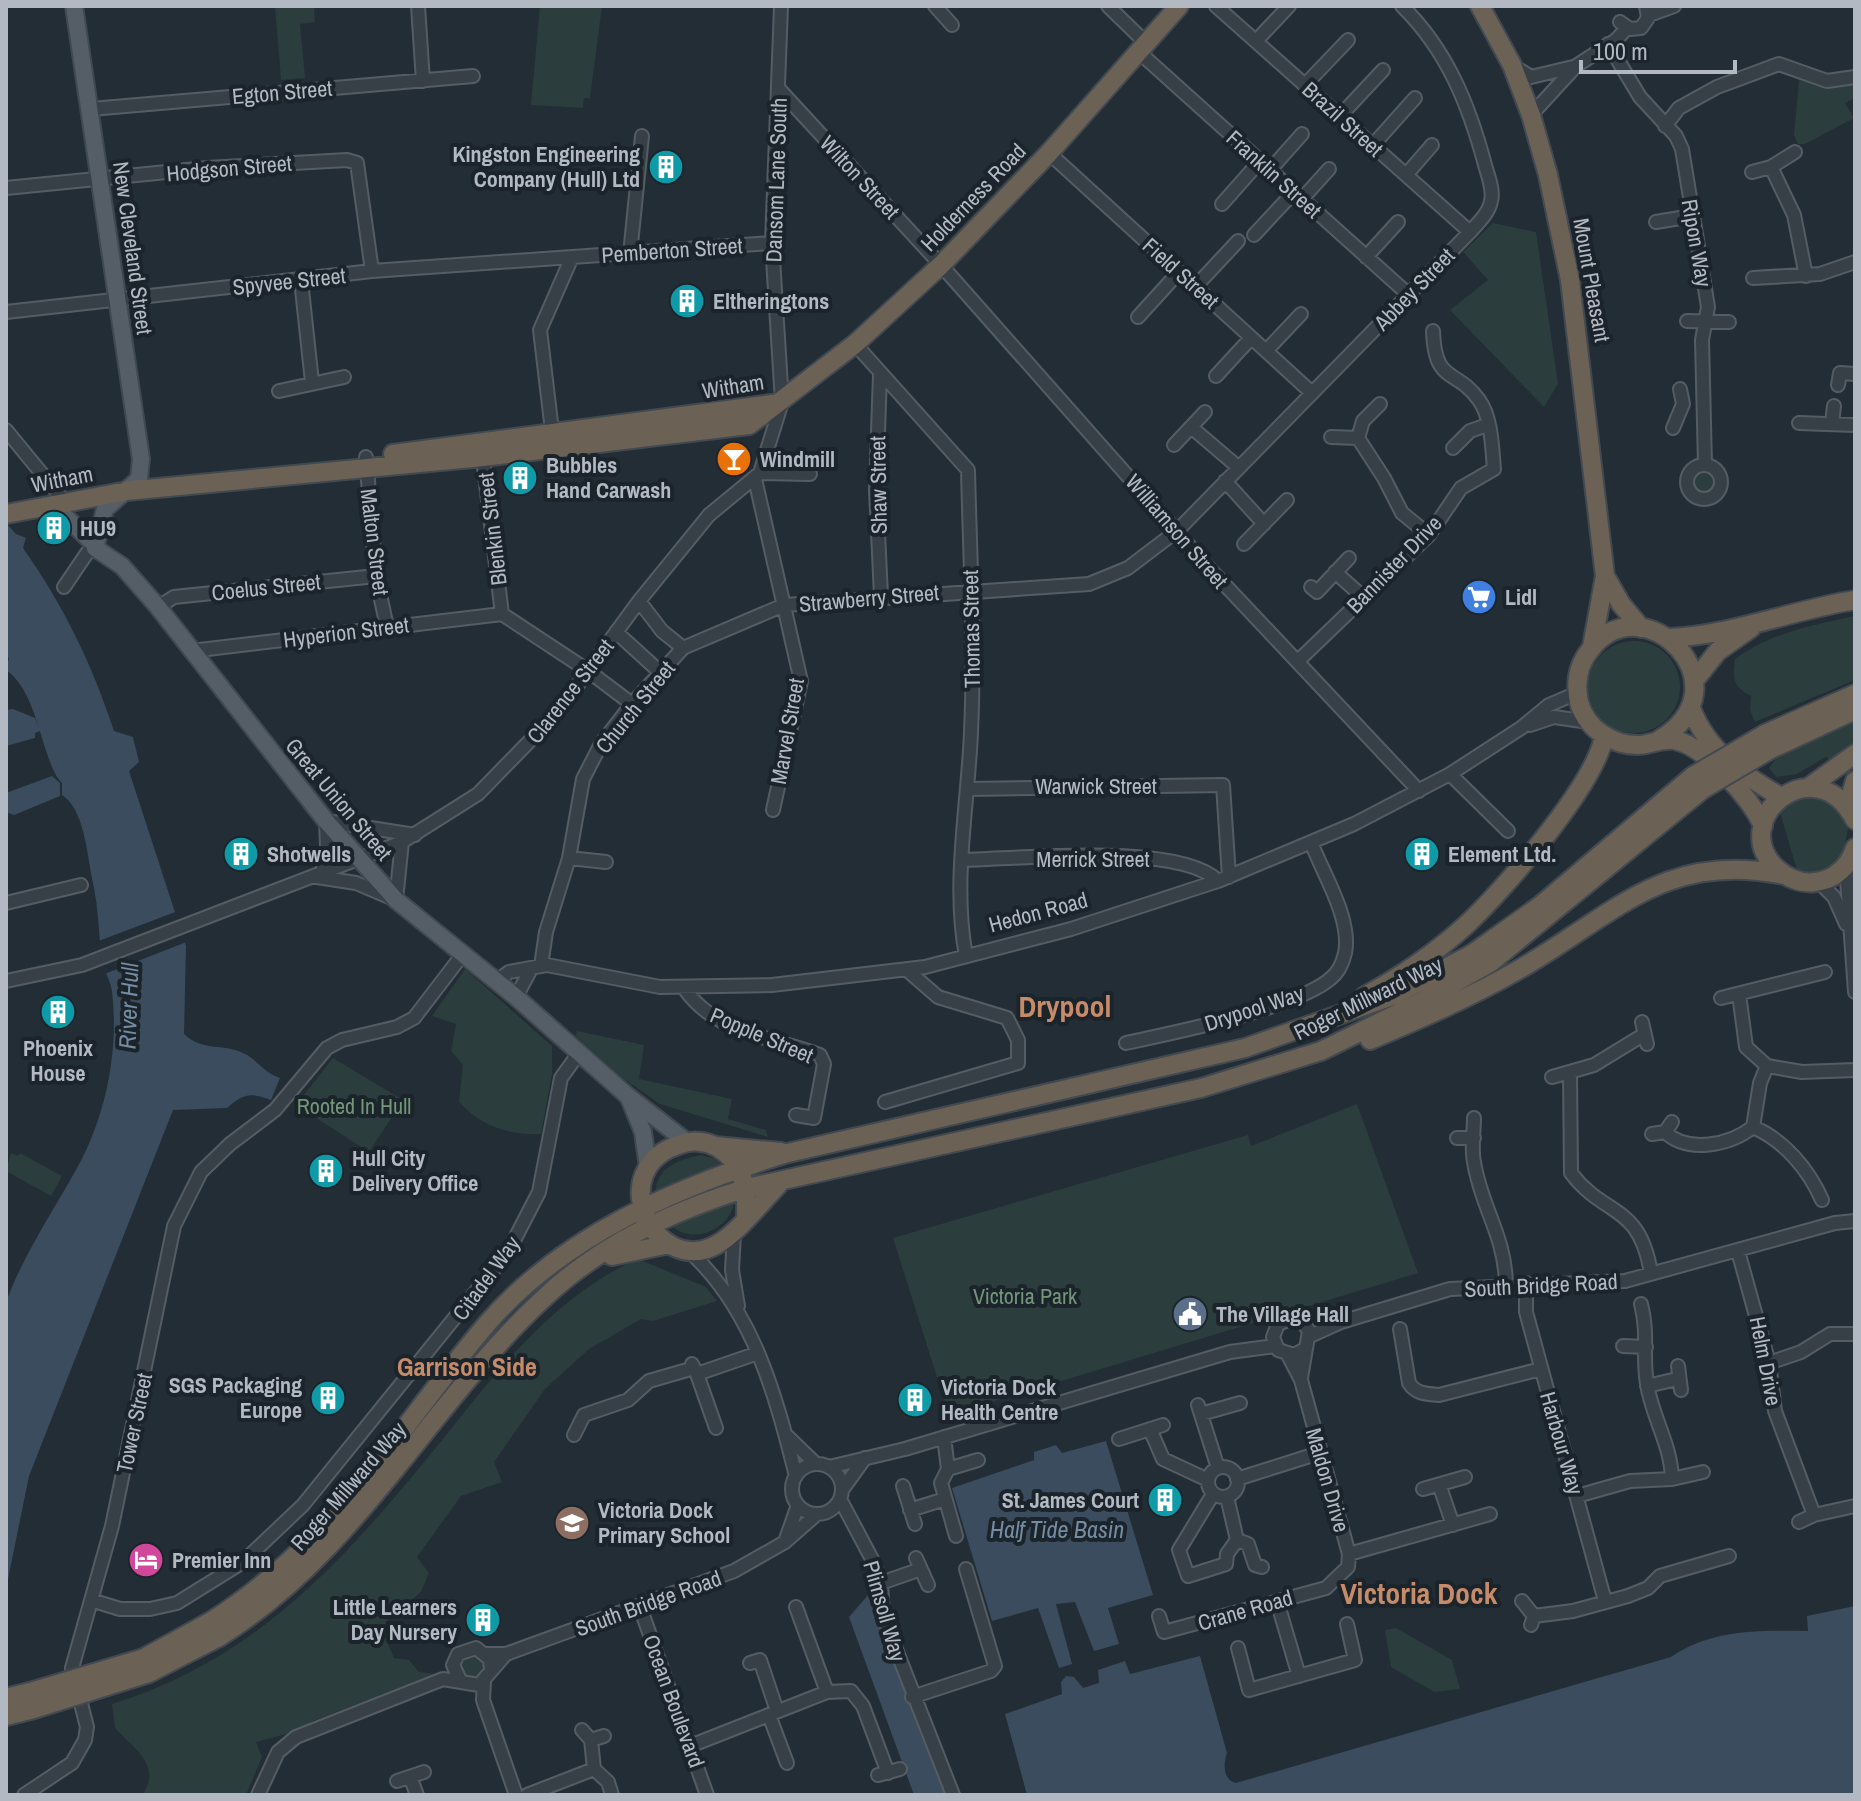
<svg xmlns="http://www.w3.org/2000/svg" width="1861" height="1801" viewBox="0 0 1861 1801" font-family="'Archivo Narrow',sans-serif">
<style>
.green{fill:#2b3d3c}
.water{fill:#3a4c5d}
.pier{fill:#232d36}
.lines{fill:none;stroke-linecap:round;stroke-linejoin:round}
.minor-casing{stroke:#555c64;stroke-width:16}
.major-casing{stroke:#404850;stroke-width:20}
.highway-casing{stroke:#424951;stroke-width:22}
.minor{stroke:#373f47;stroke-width:12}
.major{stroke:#555e67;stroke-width:16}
.highway{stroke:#6c6155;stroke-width:18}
.highway-bridge-casing{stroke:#424951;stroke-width:22;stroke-linecap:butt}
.highway-bridge{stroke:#6c6155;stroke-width:18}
.labels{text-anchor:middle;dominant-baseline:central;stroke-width:8;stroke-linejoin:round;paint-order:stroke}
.street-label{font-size:22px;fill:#b2b9c3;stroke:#1c242b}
.poi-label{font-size:22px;font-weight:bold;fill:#b2b9c3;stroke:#1c242b;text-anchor:start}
.park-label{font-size:22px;fill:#739679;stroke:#1c242b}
.water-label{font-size:24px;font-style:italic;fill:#758ca3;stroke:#1c242b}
.quarter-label{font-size:26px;font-weight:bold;fill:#c68b69;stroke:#1c242b}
.district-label{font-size:30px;font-weight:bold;fill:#c68b69;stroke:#1c242b}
</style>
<rect width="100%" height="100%" fill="#232d36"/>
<path class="green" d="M275,6h39l1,16 -15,2 5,54 -24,2z
M540,6h62l-12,92h-6l-1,10 -52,-3z
M1799,80l25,6 31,-6v18l-10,5 9,15 -49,26h-7l-4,-9z
M1493,223l43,9 22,152 -14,23 -94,-97 38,-30 -25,-28z
M1692 484a11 11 0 1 1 22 0a11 11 0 1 1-22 0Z
M1855,616v64l-100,42 -5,-12 1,-14c-19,-10 -18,-17 -16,-37 35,-26 78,-34 120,-43z
M1588 687a46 46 0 1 1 92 0a46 46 0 1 1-92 0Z
M1855,719v29l-24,14 -5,-5 -29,17 -21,3 -7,-9 11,-15z
M1774,792l51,8 11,7 12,22 -5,25 -8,10 -36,13z
M465,969l87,77v28l-11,60c-32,1 -59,-7 -82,-32l4,-37 -12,-14 5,-27 -24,-8z
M577,1031l67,14 -5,34 93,20 -4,20 38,11 2,7 -108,-33 -36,-25 -48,-43z
M333,1058l70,42 -34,52 -73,-47z
M1357,1104l61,169 -469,142 -56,-177 355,-103 3,11z
M11,1153l7,3 2,-3 42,23 -11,20 -45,-25z
M701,1155l15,4 8,9 -69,26c2,-27 22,-34 46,-39z
M735,1196c0,33 -45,53 -67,26z
M638,1259l68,28 11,14 -64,20 -12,-2 -52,30 -44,40 -51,73 8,20 -41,14 -44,61 12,16 -8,19 -36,30 4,6 -4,9 9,21 15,2 10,12 16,2 -122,47 -16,10 -41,11 6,15 -16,38h-104c22,-29 -10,-48 -27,-67l-3,-24c150,-46 240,-153 335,-270 52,-66 112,-141 191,-175z
M1396,1628l56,32 8,29 -26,3 -43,-25 -6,-37z
M460 1667a12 12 0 1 1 24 0a12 12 0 1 1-24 0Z"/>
<path class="water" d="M6,523l10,11 10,4 -3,10c41,58 69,116 91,183l19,6 6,25 -10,9 57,175 -2,88c19,18 38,9 59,19 14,6 19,19 37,25l-9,22c-20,-8 -28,-6 -44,8l-54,2 -144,366 -23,113v-287c18,-48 46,-89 71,-134 29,-52 42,-117 35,-177 -2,-12 -9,-22 -11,-34 -2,-27 -3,-53 -9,-79 -5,-25 -8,-69 -30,-83v-12c-20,-19 -23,-91 -56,-113l3,-12 -3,-2z
M13,709l22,9 5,13 -5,2v5l-29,8v-36z
M52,776l8,7v13l-46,19 -8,-3v-19z
M1106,1441l47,154 -45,13 11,36 -25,7 -19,-49 -19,2 16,60 -13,4 -21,-60 -46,13 -40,-133 82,-28v-8l22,-7 6,8z
M869,1594l76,201h-31l-65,-178z
M1855,1606v189h-828l-22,-81 57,-20 -1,-12 5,-6 8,1 9,11 16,-5 -1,-13 27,-9 5,13 70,-18 27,97c-4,11 -4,27 9,30l435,-126c40,-28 89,-27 137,-26l-1,-15z"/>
<path class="pier" d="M178,911l11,30 -87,34 -6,-33z"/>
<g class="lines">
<defs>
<path id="minor" d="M418,6l5,75
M935,6l17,19
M1108,6l39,38
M1216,6l254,226
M1649,15l25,-9
M1620,22l10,7 11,-1 7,-10 -2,-12
M1256,41l33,-35
M1608,44l32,53 36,39 6,13 26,158 -6,33 3,125
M1140,53l269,242
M1512,65l19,12 42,-10
M1305,85l43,-45
M779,89l162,176 268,303 210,223
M91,109l382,-33
M1531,115l45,-49 40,-26 11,-12
M1340,116l43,-46
M1665,126l14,-18 38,-21 62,-23 48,17 28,-4
M1373,145l42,-47
M1049,153l263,240
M1771,167l23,48 12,61
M1270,170l32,-36
M1752,172l19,-5 24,-15
M1406,175l26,-30
M6,188l201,-20 140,-8 10,3 15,108
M1302,199l27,-30
M1222,204l38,-43
M1656,222l36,-6
M1254,235l40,-43
M630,254l12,-118
M1366,257l32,-35
M1753,278l67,-4 35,-12
M301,280l11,102
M1195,287l43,-46
M6,312l366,-41 400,-28
M1138,317l41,-45
M1687,321l42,1
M855,344l113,126c2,87 7,175 3,262 -3,74 -19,151 -5,224
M1266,351l35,-37
M880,374l-4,116 5,106
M1216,376l35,-38
M1838,385l2,-12 15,1
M279,391l65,-14
M1380,404l-17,17 -5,17 26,40 18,35 27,22
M1799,423l56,2
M1832,423l2,-17
M1191,427l47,40
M1673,428l10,-24 -3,-15
M6,430l60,73
M1331,437l27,1
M553,439l-13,-109 32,-73
M1174,445l31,-33
M1453,448l17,-17 17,-6
M482,451l20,163
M366,457l10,119 11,51
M1687 482a17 17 0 1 1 34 0a17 17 0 1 1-34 0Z
M760,473l50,1
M755,479l46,202 -28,129
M1225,481l39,43
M1244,544l43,-44
M1335,572l28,25
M64,587l23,-34 8,-5
M1311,587l6,5 32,-34
M639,601l23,30 21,17
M158,607l16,-10 202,-21
M502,614l85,56 45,34
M616,632l45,41
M191,651l311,-37
M1298,661l131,-126 32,-47 33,-19c-2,-21 -2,-51 -15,-69 -24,-33 -44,-15 -46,-69
M1530,725l24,-8 35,5
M1450,774l58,57
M968,789l255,-4 6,92
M569,858l37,4
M962,860c57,-1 217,-18 256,21
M1846,866l9,126
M322,874l5,-28 -1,-25 89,14
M317,877l39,6 40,17 6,-58
M1819,882l15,15 12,27
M6,903l75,-18
M541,966l5,-34 23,-74 14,-79 18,-35 31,-40 51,-56 101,-43 305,-21 39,-16 50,-38 292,-298c8,-9 19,-19 21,-31 3,-11 -3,-25 -6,-36 -16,-60 -38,-115 -83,-159
M6,981l76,-16 320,-123 76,-48 79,-81 82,-112 70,-86 51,-42 22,-71 -10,-159 9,-237
M497,981l12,-9 38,-7 113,22 112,-2 153,-18 146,-38 147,-48 136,-57 96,-50 71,-46 28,-23 28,-12
M684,988c31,46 89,49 136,67l4,9 -10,54 -18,-3
M1739,994l7,53 21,19 -7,17 -7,44
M516,997l15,-28
M1721,998l104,-26
M1642,1022l5,22
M1126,1043c47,-10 170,-35 204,-64 8,-6 13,-17 15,-26 7,-34 -22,-79 -34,-111
M1767,1066l35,6 53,-2
M1570,1074l1,99c34,45 68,29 80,100
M1552,1077l42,-12 49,-30
M885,1102l133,-39v-23l-11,-22 -69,-21 -31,-27
M1474,1118c0,14 -3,30 0,44 7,45 31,73 32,122
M1665,1132c23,22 65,13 88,-5 31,13 56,43 69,73
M1652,1134l13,-2 7,-10
M1457,1138h17
M734,1234l-2,36 6,36
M688,1250c65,59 87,143 108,226
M1738,1251l31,112 6,48 39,104
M1526,1283v29l79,289
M1641,1304c8,31 1,50 6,80 5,33 24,60 25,95
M1400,1329l9,54c7,11 17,11 30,12l102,-26
M1310,1336l31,-14 109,-33 175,-8 210,-58 20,-2
M1623,1346l23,1
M1769,1363l32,-11 29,-18h25
M692,1364l5,10 61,-21
M1678,1366l3,24
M697,1374l19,54
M1301,1378l8,-47 -5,-7 -11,-6 -15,6 -5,13 5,13 16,5 11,-6
M1647,1386l30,-7
M1198,1405l20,63
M1201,1414l39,-11
M1150,1429l13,30 45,21
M785,1434l31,30
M574,1435l10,-20 44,-15 21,-19 45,-13
M944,1437l4,32 -7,14 15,53
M1119,1439l44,-14
M792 1489a25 25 0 1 1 50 0a25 25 0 1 1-50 0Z
M829,1467l76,-18 325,-97 45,-6
M1208 1482a15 15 0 1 1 30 0a15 15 0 1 1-30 0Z
M948,1469l30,-9
M1237,1479l82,-26
M903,1486l12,38
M1440,1487l13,38
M1423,1489l42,-12
M842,1490l23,-32
M1213,1494l-34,56 9,26 38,-12 1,-10 10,-14 -10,-43
M1577,1496l53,-15 42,-2 31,-7
M840,1499l33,62 8,22 2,33 70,179
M910,1510l35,-11
M1799,1522l15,-7 41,-9
M786,1539l12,-34
M1237,1540l11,4 7,21 7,2
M1349,1554l141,-40
M916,1558l12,27
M881,1583l40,-14
M94,1601l26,8h30l27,-6 66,-41 60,-57 205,-253 31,-60 22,-114 18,-25
M1277,1601l22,75
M1522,1601l12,15 -3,9
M640,1607l67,188
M796,1607l31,85
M1159,1616l5,16 162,-44 22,-21 1,-13 -48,-174 -13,-25
M1534,1616l39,-5 55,-15 20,-8 12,-12 69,-20
M1238,1648l11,42 106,-30 -8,-36
M487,1654h19l228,-83 51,-29 32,-28
M750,1663l10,-3 17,51
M491,1671l-1,-12 -14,-11 -18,6 -5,11 8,17 18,3 27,-31
M484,1682l-1,18 33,95
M912,1697l79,-26 4,-5 -29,-97
M769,1715l18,48
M582,1730l9,10 13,-4
M591,1740l3,29 14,13 4,13
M690,1746l137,-54 24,-1 12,15 25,67
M878,1775l22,-6
M411,1779l6,16
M397,1781l27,-9
M24,1795l48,-32 13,-23 2,-13 -15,-59 40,-142 62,-300 27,-54 29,-28 45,-34 52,-62 15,-8 55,-13 17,-9 49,-64
M258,1795l20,-43 18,-15 147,-58 18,3
M527,1795l67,-26"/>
<path id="major" d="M74,6l67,453 -2,20 -34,30 -10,39 27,18 36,41 168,214 70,79 120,97 113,100 58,45
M53,505l40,38
M629,1098l14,34 5,35"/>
<path id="highway" d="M1480,6l32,59 19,50 17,60 22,105 35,296 -13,71
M393,454l379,-50
M126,491l357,-34 266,-32 106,-81 86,-79 108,-112 130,-147
M6,514l132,-25
M1605,576l16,28 20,24
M1669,638c64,-3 123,-28 186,-38
M1694,681l24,-30 33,-23
M1691,708c16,43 52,67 90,89
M1765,734l90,-40
M1659,740c91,-54 -16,-160 -69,-90 -12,15 -15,33 -11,52 7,26 32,43 59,43 12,0 23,-7 36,-5 30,5 78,59 89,86
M1771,749l84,-39
M1809,787l46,-33
M1848,806l7,-25
M1855,820c-40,-76 -129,0 -79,48 11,10 25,16 39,14 20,-2 34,-16 40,-34
M1365,996c35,-19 70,-43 100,-70 38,-35 131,-142 139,-190
M1370,1040c50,-21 101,-43 148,-70 95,-54 146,-120 266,-95
M715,1146l66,6
M746,1216c1,-29 -2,-53 -29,-69 -11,-6 -25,-7 -36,-3 -80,24 -26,134 35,101 21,-11 47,-45 66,-64
M612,1256l57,-12
M210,1622c124,-78 184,-189 276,-297 76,-89 192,-139 302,-172l457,-105 150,-53 77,-41 69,-49 152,-129
M219,1637c137,-84 210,-233 326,-340 56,-53 130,-87 202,-109l454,-100 120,-37 96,-47 73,-41 213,-174
M6,1698l24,-6
M6,1716l28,-7"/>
</defs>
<use href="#minor" class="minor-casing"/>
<use href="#major" class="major-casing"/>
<use href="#highway" class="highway-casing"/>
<use href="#minor" class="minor"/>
<use href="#major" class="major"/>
<use href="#highway" class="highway"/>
<defs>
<path id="highway-bridge" d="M1693,776l72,-42
M1703,789l68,-40
M30,1692l114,-34 66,-36
M34,1709l115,-36 70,-36"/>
</defs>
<use href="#highway-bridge" class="highway-bridge-casing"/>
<use href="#highway-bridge" class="highway-bridge"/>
</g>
<defs>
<symbol id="building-disc" viewBox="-11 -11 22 22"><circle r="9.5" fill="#0f9aa8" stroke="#1c242b"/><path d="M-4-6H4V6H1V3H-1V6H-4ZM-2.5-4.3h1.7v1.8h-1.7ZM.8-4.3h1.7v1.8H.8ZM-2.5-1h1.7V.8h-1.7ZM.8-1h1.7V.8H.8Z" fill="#fff"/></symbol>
<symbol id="bar-disc" viewBox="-11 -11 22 22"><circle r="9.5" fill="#e8710a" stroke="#1c242b"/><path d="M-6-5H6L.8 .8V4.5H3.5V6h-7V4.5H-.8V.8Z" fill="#fff"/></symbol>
<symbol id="supermarket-disc" viewBox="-11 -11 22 22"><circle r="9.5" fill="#3f7fe0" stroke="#1c242b"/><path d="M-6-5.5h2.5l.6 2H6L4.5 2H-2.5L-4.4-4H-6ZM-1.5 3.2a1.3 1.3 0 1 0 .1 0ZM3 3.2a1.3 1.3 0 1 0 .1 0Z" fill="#fff"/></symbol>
<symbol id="civic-disc" viewBox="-11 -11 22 22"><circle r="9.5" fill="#5c6f8a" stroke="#1c242b"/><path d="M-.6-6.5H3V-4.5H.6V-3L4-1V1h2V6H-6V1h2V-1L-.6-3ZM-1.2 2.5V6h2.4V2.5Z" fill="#fff"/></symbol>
<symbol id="school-disc" viewBox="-11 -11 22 22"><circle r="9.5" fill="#8d6e63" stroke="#1c242b"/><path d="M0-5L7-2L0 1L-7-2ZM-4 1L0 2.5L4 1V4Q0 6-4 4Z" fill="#fff"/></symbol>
<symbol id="hotel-disc" viewBox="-11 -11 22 22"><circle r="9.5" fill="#d1479c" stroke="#1c242b"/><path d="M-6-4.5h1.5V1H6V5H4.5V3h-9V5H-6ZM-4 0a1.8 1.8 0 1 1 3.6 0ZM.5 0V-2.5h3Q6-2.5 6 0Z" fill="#fff"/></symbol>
</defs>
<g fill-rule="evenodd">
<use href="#building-disc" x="646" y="147" width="40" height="40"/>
<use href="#building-disc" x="667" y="281" width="40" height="40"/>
<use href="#bar-disc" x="714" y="439" width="40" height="40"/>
<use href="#building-disc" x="500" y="458" width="40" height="40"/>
<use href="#building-disc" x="34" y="508" width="40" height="40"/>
<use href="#supermarket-disc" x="1459" y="577" width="40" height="40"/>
<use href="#building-disc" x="221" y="834" width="40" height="40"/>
<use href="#building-disc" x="1402" y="834" width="40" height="40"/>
<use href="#building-disc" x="38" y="992" width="40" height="40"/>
<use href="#building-disc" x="306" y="1151" width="40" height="40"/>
<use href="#civic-disc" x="1170" y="1294" width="40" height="40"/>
<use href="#building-disc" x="308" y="1378" width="40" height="40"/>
<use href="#building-disc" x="895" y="1380" width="40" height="40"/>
<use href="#building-disc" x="1145" y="1480" width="40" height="40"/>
<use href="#school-disc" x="552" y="1503" width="40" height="40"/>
<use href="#hotel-disc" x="126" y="1540" width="40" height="40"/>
<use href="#building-disc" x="463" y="1600" width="40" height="40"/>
</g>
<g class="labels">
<g class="street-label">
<text transform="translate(282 92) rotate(-5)">Egton Street</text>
<text transform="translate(1343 119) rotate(42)">Brazil Street</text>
<text transform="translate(229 168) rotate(-5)">Hodgson Street</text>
<text transform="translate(1274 174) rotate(42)">Franklin Street</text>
<text transform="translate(860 177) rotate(47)">Wilton Street</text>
<text transform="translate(776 180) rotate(-88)">Dansom Lane South</text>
<text transform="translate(973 197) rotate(-46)">Holderness Road</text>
<text transform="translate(1697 243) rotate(80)">Ripon Way</text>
<text transform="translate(133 248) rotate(82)">New Cleveland Street</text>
<text transform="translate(672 250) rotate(-4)">Pemberton Street</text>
<text transform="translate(1181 273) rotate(42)">Field Street</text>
<text transform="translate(1592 280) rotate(80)">Mount Pleasant</text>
<text transform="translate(289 281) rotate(-6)">Spyvee Street</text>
<text transform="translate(1414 289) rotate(-46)">Abbey Street</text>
<text transform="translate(733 386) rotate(-9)">Witham</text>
<text transform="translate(62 479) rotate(-11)">Witham</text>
<text transform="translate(878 485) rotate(-91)">Shaw Street</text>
<text transform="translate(492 529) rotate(-97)">Blenkin Street</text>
<text transform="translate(1177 531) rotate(49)">Williamson Street</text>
<text transform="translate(375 542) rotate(83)">Malton Street</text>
<text transform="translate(1394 564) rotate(-46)">Bannister Drive</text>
<text transform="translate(266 587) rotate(-6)">Coelus Street</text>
<text transform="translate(869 598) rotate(-5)">Strawberry Street</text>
<text transform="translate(971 629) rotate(-91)">Thomas Street</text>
<text transform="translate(346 632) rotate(-7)">Hyperion Street</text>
<text transform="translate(570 691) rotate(-52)">Clarence Street</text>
<text transform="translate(635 707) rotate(-51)">Church Street</text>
<text transform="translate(787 731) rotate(-80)">Marvel Street</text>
<text x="1096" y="786">Warwick Street</text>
<text transform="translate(339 799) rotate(50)">Great Union Street</text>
<text x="1093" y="859">Merrick Street</text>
<text transform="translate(1038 912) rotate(-15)">Hedon Road</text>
<text transform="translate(1368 998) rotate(-26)">Roger Millward Way</text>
<text transform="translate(1254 1008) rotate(-18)">Drypool Way</text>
<text transform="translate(762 1035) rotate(23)">Popple Street</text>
<text transform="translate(486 1278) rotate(-54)">Citadel Way</text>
<text transform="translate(1541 1285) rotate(-3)">South Bridge Road</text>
<text transform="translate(1766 1361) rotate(79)">Helm Drive</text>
<text transform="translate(134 1423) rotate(-78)">Tower Street</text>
<text transform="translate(1562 1443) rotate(74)">Harbour Way</text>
<text transform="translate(1328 1480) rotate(74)">Maldon Drive</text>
<text transform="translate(348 1486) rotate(-49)">Roger Millward Way</text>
<text transform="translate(648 1603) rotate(-20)">South Bridge Road</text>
<text transform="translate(1245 1610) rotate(-16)">Crane Road</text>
<text transform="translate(885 1611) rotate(74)">Plimsoll Way</text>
<text transform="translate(674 1701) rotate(70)">Ocean Boulevard</text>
</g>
<g class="poi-label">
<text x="640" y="154" text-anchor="end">Kingston Engineering<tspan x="640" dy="25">Company (Hull) Ltd</tspan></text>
<text x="713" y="301">Eltheringtons</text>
<text x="760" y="459">Windmill</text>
<text x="546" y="465">Bubbles<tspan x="546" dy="25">Hand Carwash</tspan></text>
<text x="80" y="528">HU9</text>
<text x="1505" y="597">Lidl</text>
<text x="267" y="854">Shotwells</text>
<text x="1448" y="854">Element Ltd.</text>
<text x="58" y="1048" text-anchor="middle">Phoenix<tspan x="58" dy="25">House</tspan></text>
<text x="352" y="1158">Hull City<tspan x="352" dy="25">Delivery Office</tspan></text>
<text x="1216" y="1314">The Village Hall</text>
<text x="302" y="1385" text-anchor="end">SGS Packaging<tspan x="302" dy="25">Europe</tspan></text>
<text x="941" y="1387">Victoria Dock<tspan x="941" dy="25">Health Centre</tspan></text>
<text x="1139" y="1500" text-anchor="end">St. James Court</text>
<text x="598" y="1510">Victoria Dock<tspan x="598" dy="25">Primary School</tspan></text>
<text x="172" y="1560">Premier Inn</text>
<text x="457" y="1607" text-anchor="end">Little Learners<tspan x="457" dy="25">Day Nursery</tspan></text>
</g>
<g class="park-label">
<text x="354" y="1106">Rooted In Hull</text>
<text x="1025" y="1296">Victoria Park</text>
</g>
<g class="water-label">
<text transform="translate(128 1006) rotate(-88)">River Hull</text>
<text x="1057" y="1529">Half Tide Basin</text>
</g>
<g class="quarter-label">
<text x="467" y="1366">Garrison Side</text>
</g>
<g class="district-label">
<text x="1065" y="1006">Drypool</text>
<text x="1419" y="1593">Victoria Dock</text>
</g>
</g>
<rect width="1861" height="1801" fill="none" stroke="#b2b9c3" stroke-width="16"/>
<path d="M1581 60v12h154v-12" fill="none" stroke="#b2b9c3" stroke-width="4"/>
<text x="1593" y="60" font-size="24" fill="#b2b9c3" stroke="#1c242b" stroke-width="6" paint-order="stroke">100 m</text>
</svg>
